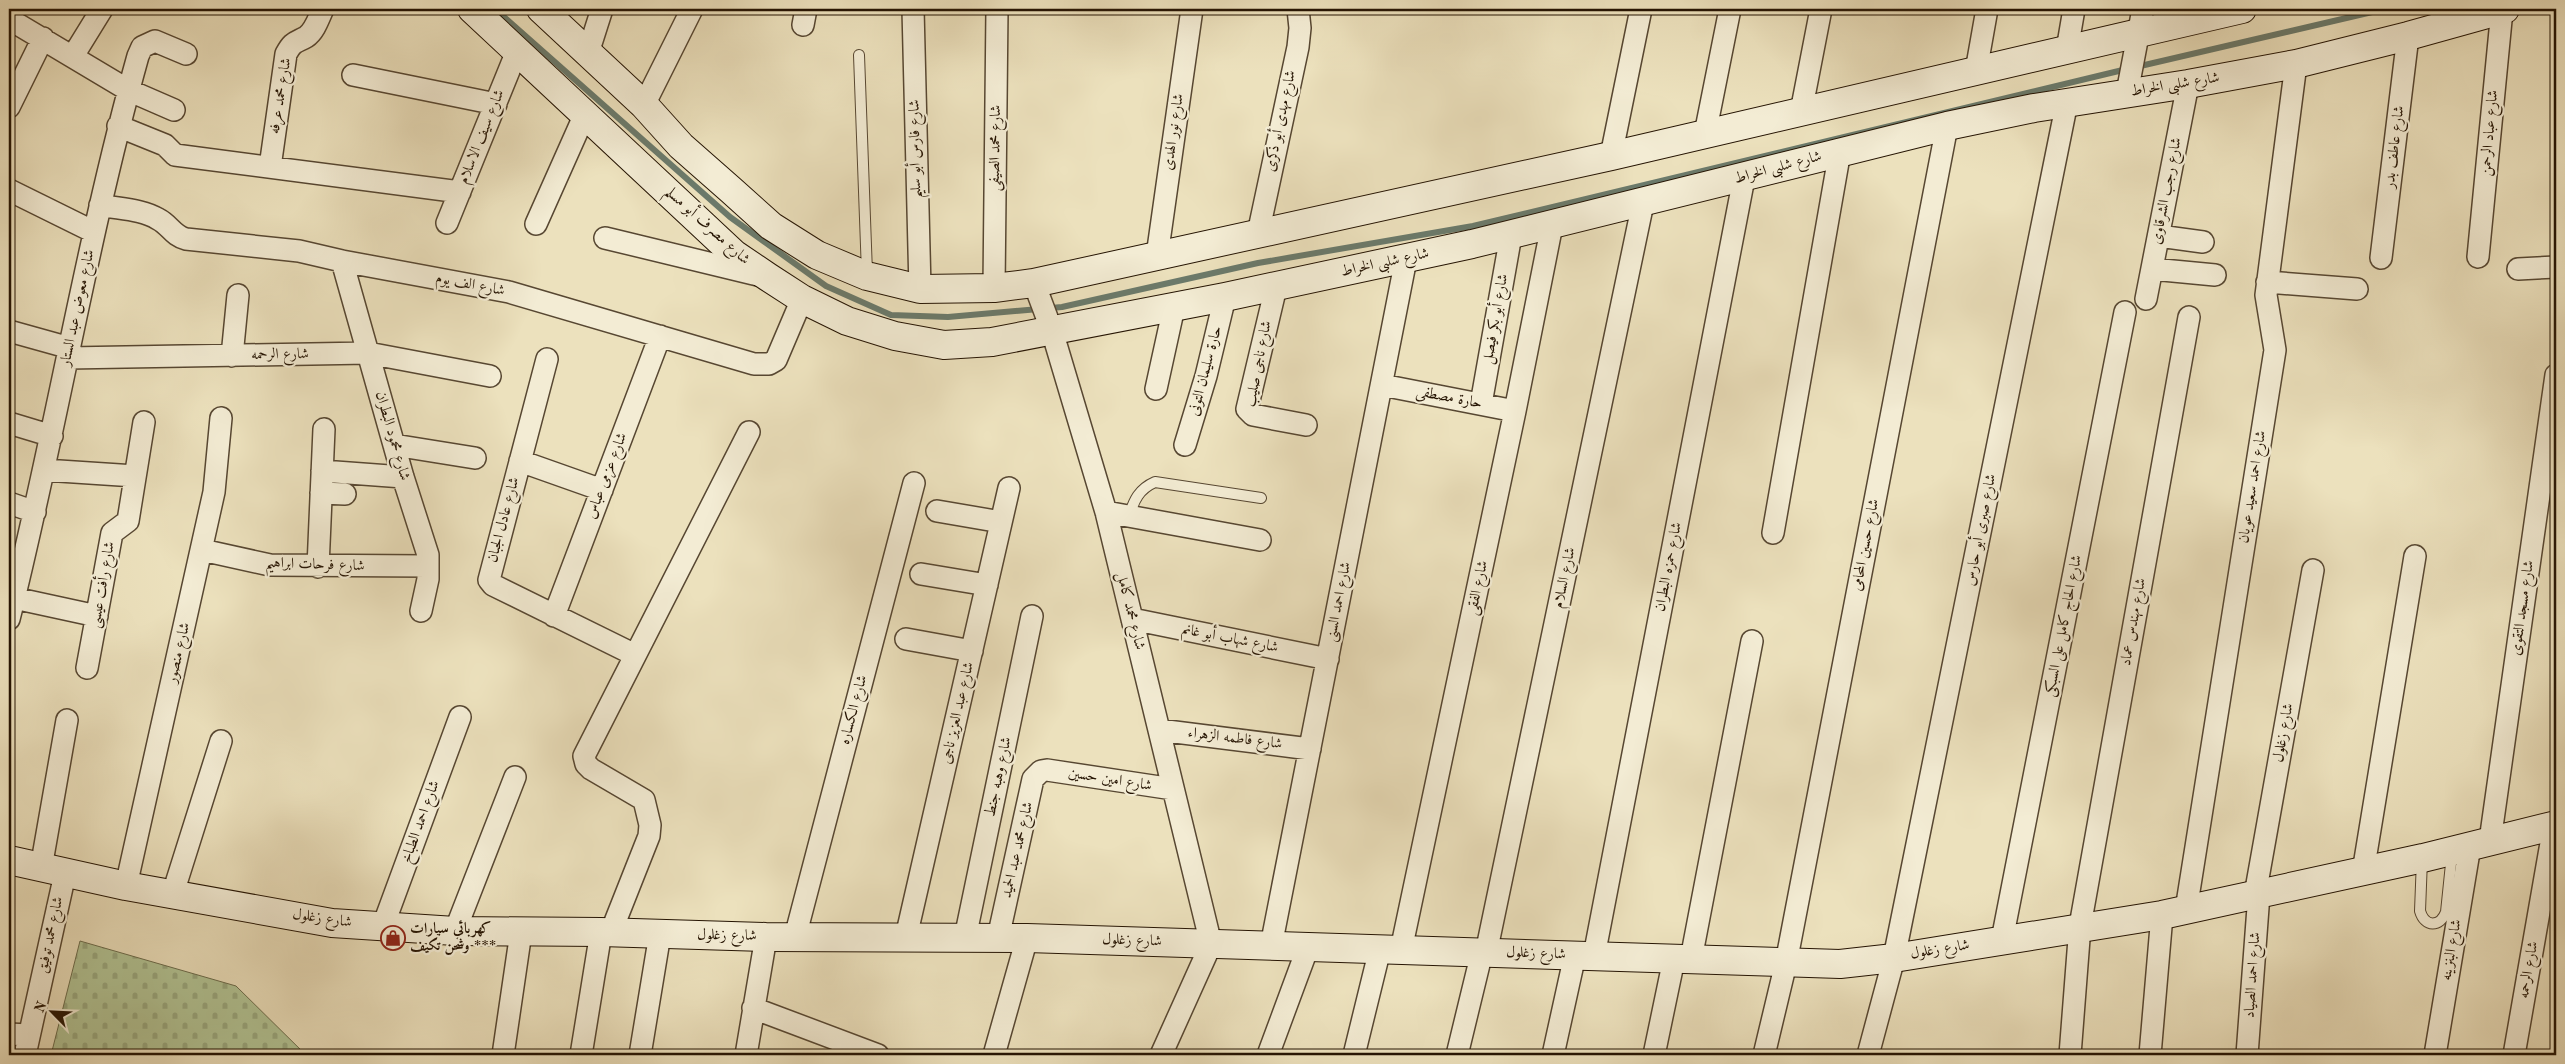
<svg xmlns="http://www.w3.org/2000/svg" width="2565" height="1064" viewBox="0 0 2565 1064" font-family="'Old Standard TT',Amiri,serif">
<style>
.cemetery{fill:url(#cemetery-stones);stroke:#6c6c4c}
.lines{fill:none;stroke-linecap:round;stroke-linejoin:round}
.stream{stroke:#6b7a6b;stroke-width:6}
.lane-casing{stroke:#574732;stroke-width:12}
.street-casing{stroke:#574732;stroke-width:24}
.secondary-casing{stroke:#251403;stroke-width:30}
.lane{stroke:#f3ecd4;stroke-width:10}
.street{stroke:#f3ecd4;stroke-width:21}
.secondary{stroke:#f3ecd4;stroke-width:28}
.labels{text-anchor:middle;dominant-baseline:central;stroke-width:4.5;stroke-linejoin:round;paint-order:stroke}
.street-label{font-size:15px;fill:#251403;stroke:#f3ecd4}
.poi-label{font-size:15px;font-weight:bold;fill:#251403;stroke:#f3ecd4;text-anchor:start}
</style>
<defs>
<pattern id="cemetery-stones" width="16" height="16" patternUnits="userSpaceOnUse" patternTransform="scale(1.25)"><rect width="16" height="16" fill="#b2c495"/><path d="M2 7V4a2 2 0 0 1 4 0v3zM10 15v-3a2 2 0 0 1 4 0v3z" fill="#99a87f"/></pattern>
</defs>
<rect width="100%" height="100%" fill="#ece1bd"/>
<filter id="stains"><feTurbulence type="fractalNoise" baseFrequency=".004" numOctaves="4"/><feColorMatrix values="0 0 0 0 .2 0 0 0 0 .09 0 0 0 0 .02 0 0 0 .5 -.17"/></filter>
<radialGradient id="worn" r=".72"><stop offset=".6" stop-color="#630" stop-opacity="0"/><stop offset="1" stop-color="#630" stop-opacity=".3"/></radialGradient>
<path class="cemetery" d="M80,941l156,45 70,69h-255z"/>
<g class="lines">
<path class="stream" d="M495,9l235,208 96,69 65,29 57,2 114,-10 196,-44 215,-37 654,-157
M2136,67l249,-58"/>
<defs>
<path id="lane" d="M859,55l8,218
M1129,516c5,-16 10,-27 26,-34l106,16
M2422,859l-2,52c5,17 20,16 26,1l6,-58"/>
<path id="street" d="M913,9l7,280
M9,19l119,71 46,20
M803,25l3,-16
M2067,50l7,-41
M588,53l14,-44
M73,56l29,-47
M1976,71l11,-62
M353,75l143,29
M2127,93l16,-84
M644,105l48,-96
M9,107l34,-69
M1801,112l20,-103
M118,126l47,19 10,10 285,37
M1705,134l25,-125
M1611,156l30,-147
M270,167l16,-113c7,-13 9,-11 20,-17 9,-6 13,-20 17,-28
M9,190l85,42
M100,205c18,4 42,4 58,14 12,6 15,17 28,20l113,12 43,10 167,31 245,72h15l7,-4 26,-61
M447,223l70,-172
M536,224l49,-110
M1258,234l40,-187 2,-19 -2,-19
M2159,236l44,6
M605,238l153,37
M1157,256l35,-247
M2478,257l24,-247
M2381,258l27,-222
M342,261l61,216 25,78v24l-7,32
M2152,269l63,6
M2518,269l38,-2
M2267,282l90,7
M1034,283l18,48 54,181 105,432 -50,111
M1276,287l-29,122 6,6 53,10
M994,288l3,-279
M2146,299l42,-215
M9,331l61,17
M232,356l6,-61
M68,358l300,-5 122,23
M547,359l-58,221 4,5 142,70
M1382,385l133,26
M1156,389l18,-82
M1481,404l30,-169
M9,423l43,13
M394,445l81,13
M1185,445l21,-69 19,-79
M520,461l82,29
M44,470l91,6
M322,471l81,6
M321,493l24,1
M9,503l26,9
M937,511l64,11
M1106,512l154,28
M1773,533l67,-382
M202,550l68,15 158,1
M318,567l6,-138
M921,574l66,11
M14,598l83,18
M554,616l106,-280
M9,619c47,-187 77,-377 129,-563l4,-9 13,-6 31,13
M1132,619l196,40
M906,639l66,12
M87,668l25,-135 16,-12 16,-99
M1159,730l151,19
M2490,841l66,-466
M41,868l26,-148
M2363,872l52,-316
M126,886l88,-394 7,-74
M173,893l48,-152
M2255,895l58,-325
M2186,910l89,-560 -9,-55 30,-231
M383,926l77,-209
M455,931l60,-154
M611,932l38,-96 1,-11 -6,-25 -53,-31 -5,-5 -2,-8 165,-324
M795,937l119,-454
M906,937l103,-449
M965,938l67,-322
M998,938l35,-159 8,-8 6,-1 126,19
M2002,940l123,-628
M1271,946l135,-687
M1401,950l114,-539 37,-186
M1486,953l157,-750
M1594,956l150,-778
M1691,959l61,-318
M753,1008l125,47
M9,1034l20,1
M25,1055l40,-181
M503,1055l18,-123
M581,1055l20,-123
M640,1055l20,-121
M746,1055l20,-118
M994,1055l33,-117
M1268,1055l40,-108
M1354,1055l26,-106
M1457,1055l25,-103
M1553,1055l22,-100
M1654,1055l20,-96
M1764,1055l22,-92 161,-837
M1868,1055l26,-97 173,-856
M2070,1055l10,-129 109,-609
M2150,1055l12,-140
M2247,1055l12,-161
M2435,1055l35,-209
M2514,1055l40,-229"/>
<path id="secondary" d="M472,9l262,245 34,23 34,22 45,22 48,15 49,9 48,-3 233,-45 247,-53 475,-118 87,-18 154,-24 108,-20 112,-28 97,-27
M541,9l103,96 37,41 50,44 40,36 46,29 50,21 53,13 74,-1 40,-5 577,-127 631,-147
M9,860l117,26 206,37 123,8 146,1 165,5 261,1 813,26 54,-6 268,-43 261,-57 133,-33"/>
</defs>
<use href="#lane" class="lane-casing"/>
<use href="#street" class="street-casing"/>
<use href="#secondary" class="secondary-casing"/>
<use href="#lane" class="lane"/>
<use href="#street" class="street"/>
<use href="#secondary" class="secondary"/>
</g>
<defs>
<symbol id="shop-ring" viewBox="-11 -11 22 22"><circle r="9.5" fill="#f3ecd4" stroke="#8f2418" stroke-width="1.5"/><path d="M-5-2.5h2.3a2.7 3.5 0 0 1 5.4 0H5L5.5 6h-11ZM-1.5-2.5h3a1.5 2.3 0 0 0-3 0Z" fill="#8f2418"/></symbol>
</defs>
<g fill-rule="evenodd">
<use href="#shop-ring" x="379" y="924" width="28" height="28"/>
</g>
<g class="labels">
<g class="street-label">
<text transform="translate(2175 85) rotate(-9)">شارع شلبى الخراط</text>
<text transform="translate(281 96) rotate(-81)">شارع محمد عرفه</text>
<text transform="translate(1281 121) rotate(-78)">شارع مهدى أبو ذكرى</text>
<text transform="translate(1174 132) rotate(-82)">شارع نور الهدى</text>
<text transform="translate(2490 133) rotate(-85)">شارع عباد الرحمن</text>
<text transform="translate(482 137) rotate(-68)">شارع سيف الاسلام</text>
<text transform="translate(2395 147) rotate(-83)">شارع عاطف بدر</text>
<text transform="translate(996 148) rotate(-89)">شارع محمد الصيفى</text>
<text transform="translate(916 149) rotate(-91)">شارع فارس أبو سليم</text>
<text transform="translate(1778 168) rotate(-15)">شارع شلبى الخراط</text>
<text transform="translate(2167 191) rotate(-79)">شارع رجب الشرقاوى</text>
<text transform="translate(707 226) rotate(42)">شارع مصرف أبو مسلم</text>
<text transform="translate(1385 263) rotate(-12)">شارع شلبى الخراط</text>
<text transform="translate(470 285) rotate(11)">شارع الف يوم</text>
<text transform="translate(78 308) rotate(-78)">شارع معوض عبد الستار</text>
<text transform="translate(1496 319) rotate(-80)">شارع أبو بكر فيصل</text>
<text transform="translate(280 355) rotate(-1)">شارع الرحمه</text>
<text transform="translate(1259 364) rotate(-79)">شارع ناجى صليب</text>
<text transform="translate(1206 371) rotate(-75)">حارة سليمان التونى</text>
<text transform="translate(1449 398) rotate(11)">حارة مصطفى</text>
<text transform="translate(392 436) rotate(74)">شارع محمود البطران</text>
<text transform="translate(607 476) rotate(-69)">شارع عزمى عباس</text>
<text transform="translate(2253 487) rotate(-81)">شارع احمد سعيد عويان</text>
<text transform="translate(504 520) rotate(-75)">شارع عادل الجبان</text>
<text transform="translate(1981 530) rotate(-79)">شارع صبرى أبو حارس</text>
<text transform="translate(1866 545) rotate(-79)">شارع حسين المحامى</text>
<text transform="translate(315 565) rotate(2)">شارع فرحات ابراهيم</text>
<text transform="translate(1669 567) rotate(-79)">شارع حمزه البطران</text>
<text transform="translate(1565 578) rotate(-78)">شارع السلام</text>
<text transform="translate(103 585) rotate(-80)">شارع رأفت عيسى</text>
<text transform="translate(1478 588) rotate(-78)">شارع الفقى</text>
<text transform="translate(1339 602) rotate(-79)">شارع احمد السنى</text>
<text transform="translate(2523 608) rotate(-82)">شارع مسجد التقوى</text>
<text transform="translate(1130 611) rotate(76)">شارع محمد كامل</text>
<text transform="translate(2134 622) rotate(-80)">شارع مهندس عماد</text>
<text transform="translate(2064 626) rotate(-79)">شارع الحاج كامل على السبكى</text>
<text transform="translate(1230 639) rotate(11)">شارع شهاب أبو غانم</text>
<text transform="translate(179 653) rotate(-77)">شارع منصور</text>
<text transform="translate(854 710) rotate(-75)">شارع الكساره</text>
<text transform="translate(958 713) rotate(-77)">شارع عبد العزيز ناجى</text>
<text transform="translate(2284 733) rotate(-80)">شارع زغلول</text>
<text transform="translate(1235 739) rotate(7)">شارع فاطمه الزهراء</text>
<text transform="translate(999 777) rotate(-78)">شارع وهبه جنط</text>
<text transform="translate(1110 780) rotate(9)">شارع امين حسين</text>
<text transform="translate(421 822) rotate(-70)">شارع احمد الطباخ</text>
<text transform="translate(1018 850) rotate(-77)">شارع محمد عبد الحميد</text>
<text transform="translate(322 919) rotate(8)">شارع زغلول</text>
<text transform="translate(51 935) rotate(-78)">شارع محمد توفيق</text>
<text transform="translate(727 936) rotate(1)">شارع زغلول</text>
<text transform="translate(1132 941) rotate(2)">شارع زغلول</text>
<text transform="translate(1940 950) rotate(-9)">شارع زغلول</text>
<text transform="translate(2452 950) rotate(-80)">شارع البنزينه</text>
<text transform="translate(1536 954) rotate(2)">شارع زغلول</text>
<text transform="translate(2529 970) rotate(-80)">شارع الرحمه</text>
<text transform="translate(2253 975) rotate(-86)">شارع احمد الصياد</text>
</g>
<g class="poi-label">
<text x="410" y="929">كهربائي سيارات<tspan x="410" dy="17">وشحن تكيف ***</tspan></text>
</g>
</g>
<rect width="2565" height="1064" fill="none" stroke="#ece1bd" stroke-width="30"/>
<rect x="10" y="10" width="2545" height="1044" fill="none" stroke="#251403" stroke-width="2.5"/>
<rect x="15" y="15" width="2535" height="1034" fill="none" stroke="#251403"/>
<g transform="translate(52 1012) rotate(294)" stroke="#f3ecd4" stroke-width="4" paint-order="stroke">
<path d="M0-4L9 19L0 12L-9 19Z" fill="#251403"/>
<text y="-8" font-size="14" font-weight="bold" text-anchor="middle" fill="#251403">N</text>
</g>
<rect width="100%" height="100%" filter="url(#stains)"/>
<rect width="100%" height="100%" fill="url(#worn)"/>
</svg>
